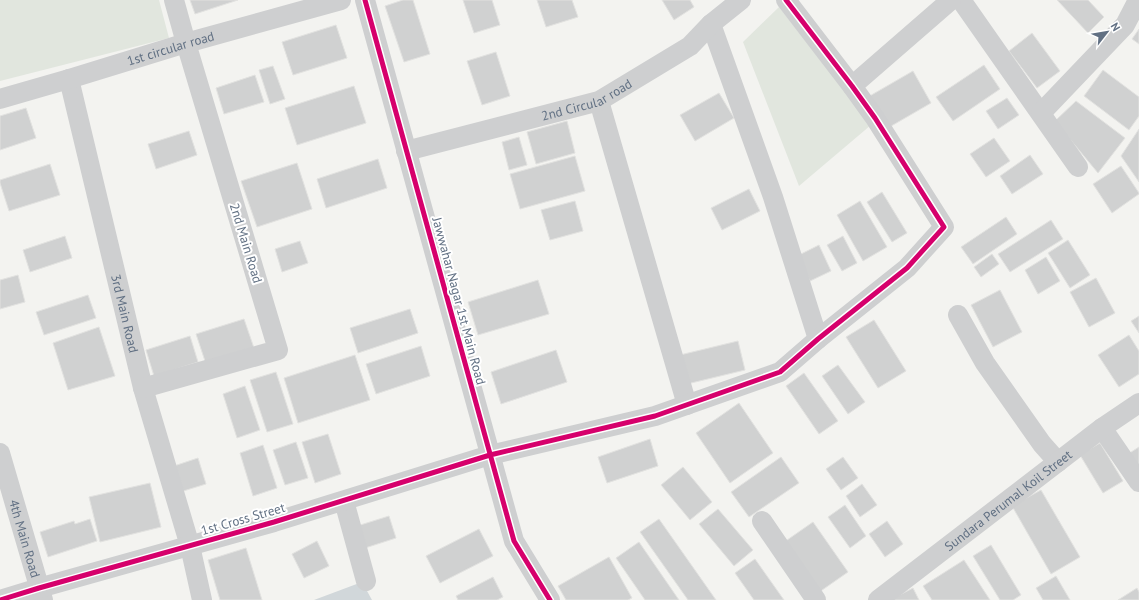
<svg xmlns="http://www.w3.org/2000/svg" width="1139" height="600" viewBox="0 0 1139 600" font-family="'PT Sans',sans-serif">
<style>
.green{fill:#e1e6de}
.water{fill:#d1d7da}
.building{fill:#d0d1d1;stroke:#e2e2e0}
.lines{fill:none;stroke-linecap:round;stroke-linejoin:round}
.minor{stroke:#cecfd0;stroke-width:20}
.cycleway-casing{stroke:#fff;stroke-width:8}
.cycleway{stroke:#d6006c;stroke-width:5}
.labels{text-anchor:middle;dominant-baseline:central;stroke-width:4;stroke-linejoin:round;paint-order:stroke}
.street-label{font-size:13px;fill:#617083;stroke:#fff}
</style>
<rect width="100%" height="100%" fill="#f3f3f0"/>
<path class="green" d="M0,0h159l10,38 -169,43z
M779,7l92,118 -72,61 -56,-144z"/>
<path class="water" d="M362,582l10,18h-58z"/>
<path class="building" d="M190,0h48l-43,14z
M403,0h10l17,54 -26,8 -19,-56z
M463,0h29l8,25 -26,8z
M537,0h35l6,17 -32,10z
M662,0h28l4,7 -20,13z
M1057,0h31l16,17 -16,16z
M336,25l11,33 -54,17 -11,-33z
M1139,29v15l-7,-5z
M1032,33l28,38 -23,17 -28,-37z
M496,52l14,44 -28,9 -15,-44z
M984,65l16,24 -47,32 -17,-24z
M273,66l12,33 -15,5 -11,-34z
M1103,70l36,27v19l-10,14 -45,-34z
M913,71l18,32 -45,26 -18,-32z
M255,75l9,27 -40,12 -8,-26z
M354,86l12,37 -69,22 -12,-37z
M719,93l15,25 -39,23 -15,-26z
M1007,98l12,17 -21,14 -12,-18z
M1076,101l49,37 -27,35 -43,-52z
M26,108l10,30 -36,12v-34z
M567,121l8,32 -39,11 -9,-32z
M1139,129v53l-18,-26z
M189,131l8,24 -41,14 -8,-25z
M519,137l8,28 -18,5 -7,-28z
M994,138l16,23 -24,16 -16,-23z
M1030,155l13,19 -31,20 -12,-18z
M575,156l10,35 -65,18 -10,-35z
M378,159l9,29 -61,20 -9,-29z
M297,163l15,46 -55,18 -16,-46z
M50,164l10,31 -51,16 -9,-28v-3z
M1121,166l18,27v1l-27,19 -19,-29z
M749,189l11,22 -38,19 -11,-22z
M882,192l25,41 -15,9 -25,-40z
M575,201l8,30 -33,9 -9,-30z
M860,201l27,46 -24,14 -26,-46z
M1006,217l11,17 -44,30 -12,-17z
M1051,220l12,19 -53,33 -12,-18z
M65,236l7,22 -42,14 -7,-22z
M843,236l14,27 -15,8 -15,-26z
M1068,240l22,35 -20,13 -22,-35z
M300,241l8,22 -26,9 -7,-23z
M819,245l12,26 -21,10 -13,-25z
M992,254l7,10 -18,13 -7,-10z
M1046,257l14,24 -22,13 -13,-24z
M18,275l7,27 -25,7v-29z
M1096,278l19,35 -26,14 -19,-35z
M538,280l11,34 -71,21 -10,-33z
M1000,290l22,42 -29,15 -22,-42z
M88,295l8,23 -52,17 -8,-23z
M410,309l8,24 -60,20 -8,-25z
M1139,316v17l-8,-12z
M244,319l10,29 -48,16 -10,-30z
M874,320l32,51 -28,17 -32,-51z
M99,327l16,49 -47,14 -15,-47z
M1129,335l10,16v23l-20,13 -21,-32z
M190,336l8,26 -44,14 -8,-26z
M738,341l7,29 -58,14 -7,-29z
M421,346l9,30 -54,18 -10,-30z
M556,350l11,32 -66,22 -10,-32z
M355,355l15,45 -72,23 -14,-45z
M838,365l27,37 -17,12 -26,-38z
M276,372l17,52 -26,8 -17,-52z
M804,373l34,48 -19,13 -33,-48z
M245,386l15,44 -23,8 -14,-44z
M739,403l34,50 -43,30 -34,-50z
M328,434l13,40 -26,9 -13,-41z
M650,439l8,27 -51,17 -9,-26z
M296,442l12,36 -23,7 -12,-35z
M1100,443l23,38 -20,12 -23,-38z
M263,445l14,43 -24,8 -13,-43z
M1139,447v26l-11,-19z
M781,457l18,26 -50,34 -18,-25z
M843,457l15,21 -17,12 -15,-21z
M198,458l8,26 -26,8 -9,-25z
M683,467l29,35 -22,18 -29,-35z
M150,483l11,44 -61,15 -11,-45z
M862,484l15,21 -17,12 -14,-21z
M1041,490l39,67 -29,17 -39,-68z
M845,505l21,31 -16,12 -22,-31z
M718,509l35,41 -19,16 -35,-42z
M389,516l7,22 -34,11 -8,-22z
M90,519l7,22 -49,16 -8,-25 34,-11 1,3z
M659,519l57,81h-28l-48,-68z
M887,521l16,23 -18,13 -16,-23z
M813,522l35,50 -33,23 -35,-50z
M479,529l14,27 -53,27 -14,-27z
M317,541l12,25 -25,12 -12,-24z
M639,542l40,58h-34l-29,-42z
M991,545l30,50 -8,5h-13l-27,-44z
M246,548l16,52h-42l-12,-40z
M609,557l23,41 -4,2h-62l-8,-14z
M755,559l29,41h-30l-19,-27z
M964,560l26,40h-58l-9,-14z
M1056,576l14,24h-27l-7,-12z
M493,577l10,20 -6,3h-39l-2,-4z
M913,588l6,12h-29z
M1137,588l2,4v8h-21z"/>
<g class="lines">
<g class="minor">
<path d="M365,0l149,541 36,59"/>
<path d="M961,0l117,167"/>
<path d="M711,24l62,173 45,142"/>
<path id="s1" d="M69,79l74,309 47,158 12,54"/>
<path d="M852,86l99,-86"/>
<path id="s2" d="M0,99l69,-20 117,-36 155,-43"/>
<path d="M599,101l88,304"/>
<path d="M1041,113l84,-88 13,-25"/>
<path id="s3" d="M406,151l193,-50 91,-55 21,-22 30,-24"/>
<path d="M958,315l27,48 57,81 16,18"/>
<path d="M143,388l135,-38 -92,-307 -12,-43"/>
<path d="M1102,428l37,54"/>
<path id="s4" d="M0,453l43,147"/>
<path d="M344,501l22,80"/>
<path d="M762,521l54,79"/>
<path d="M0,600l39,-12 235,-66 216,-67 165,-39 125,-44 38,-33 89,-71 37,-41 -69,-109 -23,-32 -66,-86"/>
<path id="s5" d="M878,600l224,-172 37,-25"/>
</g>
<defs>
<path id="cycleway" d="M365,0l149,541 36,59
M0,600l39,-12 235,-66 216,-67 165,-39 125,-44 38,-33 89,-71 37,-41 -69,-109 -23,-32 -66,-86"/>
</defs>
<use href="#cycleway" class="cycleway-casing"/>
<use href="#cycleway" class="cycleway"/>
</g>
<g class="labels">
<g class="street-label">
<text stroke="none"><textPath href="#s2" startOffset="178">1st circular road</textPath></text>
<text stroke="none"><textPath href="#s3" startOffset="188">2nd Circular road</textPath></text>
<text transform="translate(246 243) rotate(73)">2nd Main Road</text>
<text transform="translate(459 301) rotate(75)">Jawwahar Nagar 1st Main Road</text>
<text stroke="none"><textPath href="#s1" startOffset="241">3rd Main Road</textPath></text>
<text stroke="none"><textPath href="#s5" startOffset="164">Sundara Perumal Koil Street</textPath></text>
<text transform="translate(243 519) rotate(-16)">1st Cross Street</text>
<text stroke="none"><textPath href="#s4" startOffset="89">4th Main Road</textPath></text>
</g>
</g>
<g transform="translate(1107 32) rotate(59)" stroke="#ffffff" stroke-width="3" paint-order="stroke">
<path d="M0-3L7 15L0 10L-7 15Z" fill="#617083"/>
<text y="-6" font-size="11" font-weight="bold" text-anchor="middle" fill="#617083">N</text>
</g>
</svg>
